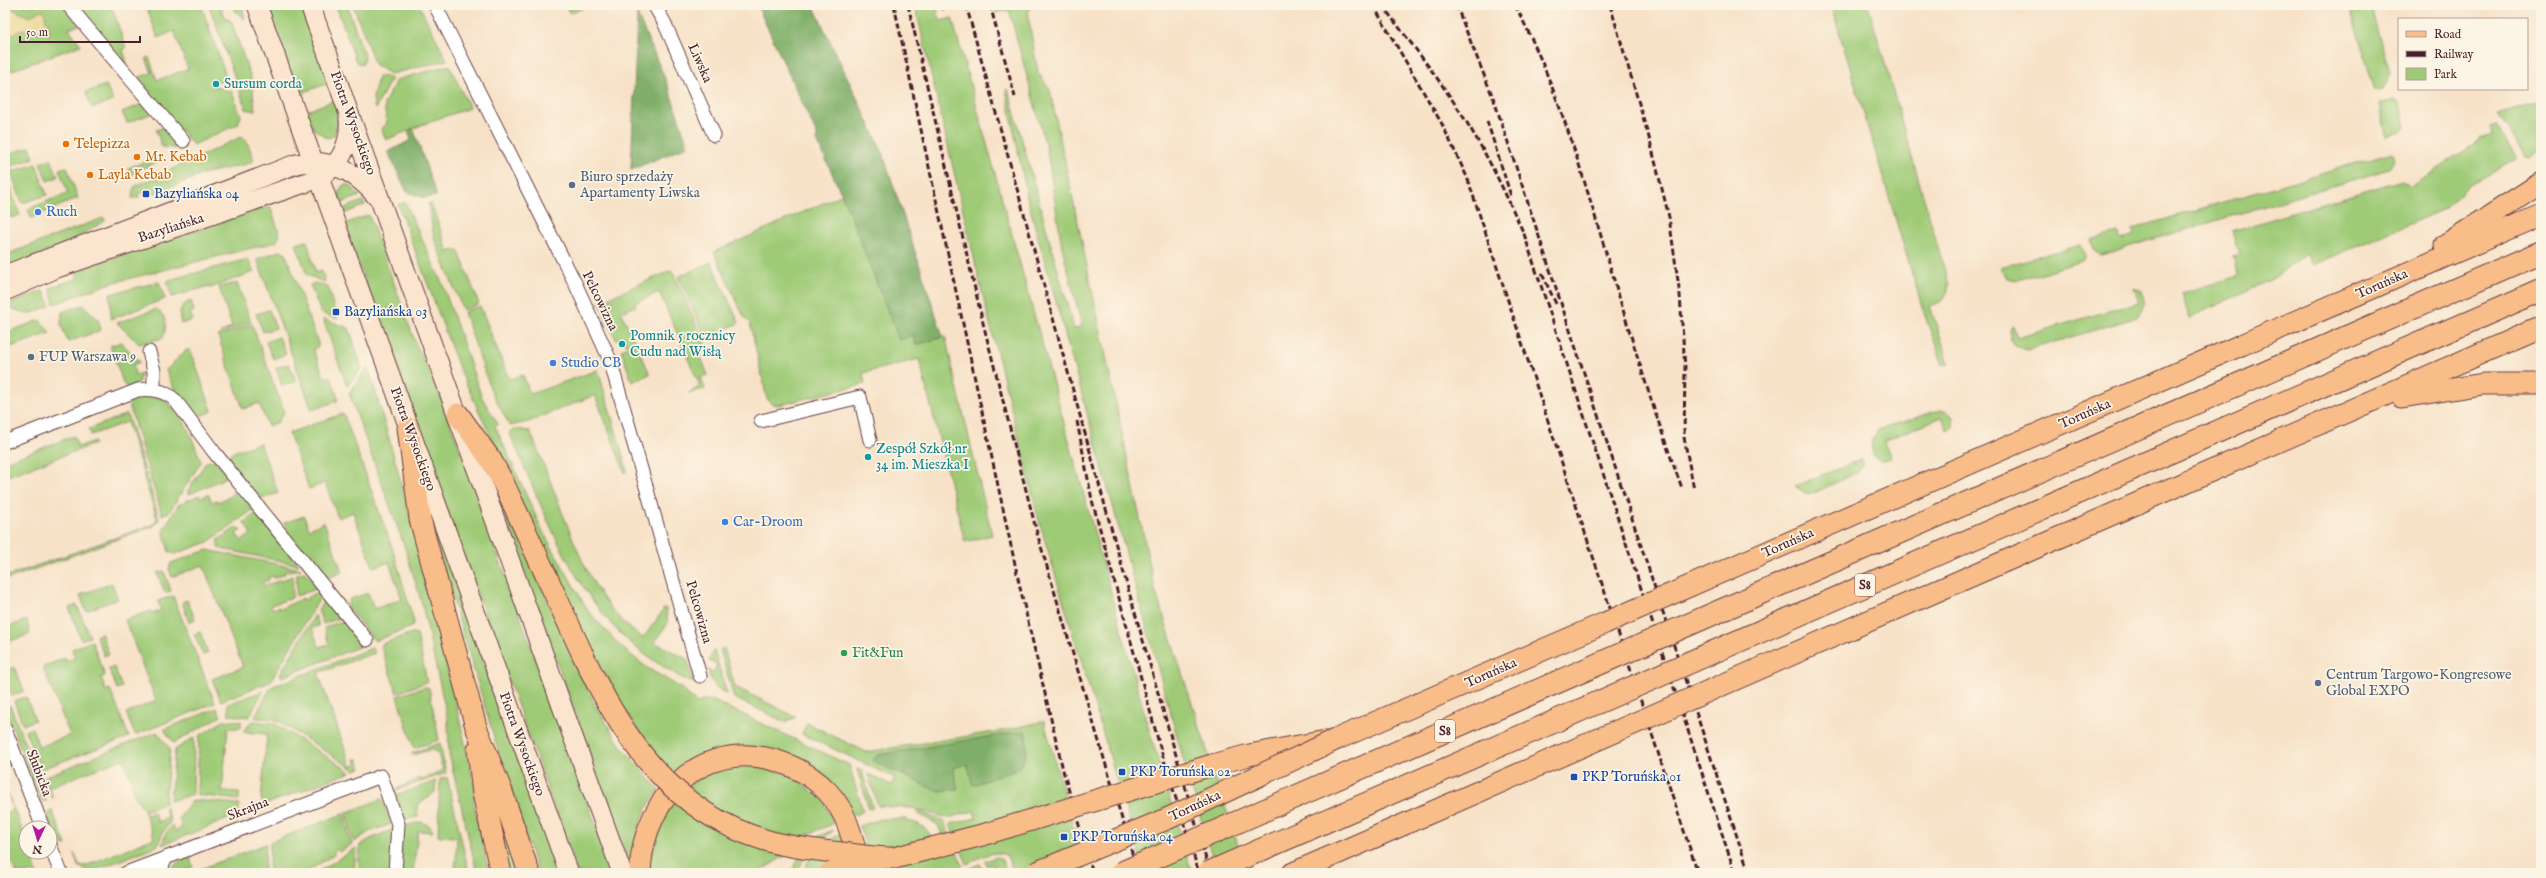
<svg xmlns="http://www.w3.org/2000/svg" width="2546" height="878" viewBox="0 0 2546 878" font-family="'IM FELL English',serif">
<style>
.green{fill:#9fcb77;stroke:#747551}
.forest{fill:#7faf68;stroke:#64674a}
.sand{fill:#eeda9e;stroke:#9c7c64}
.lines{fill:none;stroke-linecap:round;stroke-linejoin:round}
.street-casing{stroke:#643c43;stroke-width:15}
.secondary-casing{stroke:#643c43;stroke-width:21}
.primary-casing{stroke:#643c43;stroke-width:23}
.highway-casing{stroke:#643c43;stroke-width:24}
.street{stroke:#fff;stroke-width:13}
.secondary{stroke:#fce5cf;stroke-width:19}
.primary{stroke:#f8bd88;stroke-width:21}
.highway{stroke:#f8bd88;stroke-width:22}
.rail{stroke:#4a1f2b;stroke-width:3;stroke-dasharray:6 3;stroke-linecap:butt}
.primary-bridge-casing{stroke:#643c43;stroke-width:23;stroke-linecap:butt}
.highway-bridge-casing{stroke:#643c43;stroke-width:24;stroke-linecap:butt}
.primary-bridge{stroke:#f8bd88;stroke-width:21}
.highway-bridge{stroke:#f8bd88;stroke-width:22}
.culture-dot{fill:#0f9aa8;stroke:#fcf5e5;stroke-width:1.5}
.food-dot{fill:#e8710a;stroke:#fcf5e5;stroke-width:1.5}
.service-dot{fill:#5c6f8a;stroke:#fcf5e5;stroke-width:1.5}
.transit-dot{fill:#1a4fb4;stroke:#fcf5e5;stroke-width:1.5}
.shop-dot{fill:#3f7fe0;stroke:#fcf5e5;stroke-width:1.5}
.leisure-dot{fill:#2e9e5b;stroke:#fcf5e5;stroke-width:1.5}
.labels{text-anchor:middle;dominant-baseline:central;stroke-width:3.5;stroke-linejoin:round;paint-order:stroke}
.shield{fill:#fcf5e5;stroke:#7f5f63;stroke-width:1}
.shield-label{font-size:13px;font-weight:bold;fill:#4a1f2b}
.street-label{font-size:14px;fill:#4a1f2b;stroke:#fcf5e5}
.culture-label{font-size:14px;fill:#0d838f;stroke:#fcf5e5;text-anchor:start}
.food-label{font-size:14px;fill:#c56008;stroke:#fcf5e5;text-anchor:start}
.service-label{font-size:14px;fill:#4e5e75;stroke:#fcf5e5;text-anchor:start}
.transit-label{font-size:14px;fill:#164399;stroke:#fcf5e5;text-anchor:start}
.shop-label{font-size:14px;fill:#366cbe;stroke:#fcf5e5;text-anchor:start}
.leisure-label{font-size:14px;fill:#27864d;stroke:#fcf5e5;text-anchor:start}
</style>
<rect width="100%" height="100%" fill="#fcf5e5"/>
<filter id="ink" filterUnits="userSpaceOnUse"><feTurbulence type="fractalNoise" baseFrequency=".025" numOctaves="2"/><feDisplacementMap in="SourceGraphic" scale="8" xChannelSelector="R" yChannelSelector="G"/><feConvolveMatrix kernelMatrix="1 2 1 2 8 2 1 2 1" color-interpolation-filters="sRGB"/></filter>
<filter id="wash" filterUnits="userSpaceOnUse"><feTurbulence type="fractalNoise" baseFrequency=".012" numOctaves="4" result="noise"/><feDisplacementMap in="SourceGraphic" scale="16" xChannelSelector="R" yChannelSelector="G"/><feGaussianBlur stdDeviation="0.9" result="paint"/><feColorMatrix in="noise" values="0 0 0 0 0 0 0 0 0 0 0 0 0 0 0 0 0 1.4 0 .05"/><feComposite in="paint" operator="in"/></filter>
<g filter="url(#wash)">
<rect width="100%" height="100%" fill="#f7e2c8"/>
<path class="green" d="M5,5h57l17,20 -10,4 12,16 -76,28z
M83,5h28l15,43 -3,2 4,13 -2,1 -41,-48z
M146,5h55l26,74 -3,4 -9,-2 -2,5 19,6 9,24 -3,8 -45,21 -57,-67 16,-5 -6,-15 3,-1 8,23 31,-11 -14,-38 -16,7z
M209,5h11l4,11 7,5 21,60 3,30 -9,-2z
M234,5h8l3,14 -9,-7z
M266,5h35l28,78 -31,11z
M336,5h11l18,52 -3,8 -6,-3z
M353,5h66l28,55 -56,14 -16,-9z
M565,5h12l2,3 5,-3h7l-21,8z
M915,5h21l4,16 12,-3 197,712 43,143h-47l-106,-352 -56,-225z
M994,5h36l-2,11 10,56 12,18 105,500 92,283h-30l-36,-122 -153,-550 -22,-111 2,-1 66,240 8,-2 -20,-80 -15,-97 -38,-140 -13,3z
M1831,5h37l81,280c-3,13 -6,17 -19,21l19,57 -6,2 -19,-52z
M2349,5h21l20,68 -8,16 -7,2z
M449,65l21,43 -39,13 -45,19 -5,-12 6,-4 -3,-20 12,-24z
M386,76l5,3 -16,30 -2,-11 5,-21z
M106,85l7,16 -21,7 -6,-16z
M2394,99l5,3 7,25 -4,4 -15,6 -8,-33z
M335,100l3,21 -4,15 -7,2 -13,-9 -10,-17z
M2541,101v49l-11,8 -4,-1 -29,-43z
M145,103l8,10 -26,10 -5,-11z
M2496,125l20,34 -48,27 -24,23 -131,56 -7,-11 -34,25 -83,39 -7,-25 56,-17 -3,-17 -3,-2 7,-2 -7,-24 170,-51 9,6 67,-44 1,-3 13,-4 -2,-8z
M165,127l19,22 -22,-2 -6,-17z
M241,137l5,2 8,21 -3,3 -45,10 -53,21 -2,-4 -13,4 1,4h-7l2,-11z
M30,147l4,11 -25,9 -4,-12z
M2393,152l2,6 -6,11 -288,86 -7,-5 -3,-10 27,-7 3,7 13,-5 -2,-6z
M162,156l1,3 -34,16 -1,-7z
M51,159l7,18 -11,4 -7,-18z
M36,164l11,31 -25,8 -11,-31z
M67,167l11,31 -47,20 -3,-9 40,-16 -9,-24z
M5,173l15,42 -9,3 -6,-15z
M343,185h7l10,11 -21,8v-12z
M841,195l72,140 2,9 30,-8 47,199 -27,7 -46,-183 -56,14 2,11 -86,21 -7,-1 -5,-5 -17,-76 -6,-6 -30,-65z
M363,201l2,4 -24,10 -1,-5z
M405,202l37,81 40,115 16,26 -3,2 47,104 46,81 32,35 26,21 35,21 16,15 8,-3 9,1 135,64 14,46 -8,4 -65,-57 -115,17c-38,-40 -64,-85 -87,-135l-3,1 -126,-273 -61,-163z
M431,203l17,49 10,-3 21,55 -16,6 -28,-69 -7,-37z
M270,206l10,29 -4,7 -165,41 -57,21 -4,-16 28,-10 -3,-8z
M369,215l48,132 19,37 177,489h-35l-234,-649z
M103,218l3,2 -30,18 -71,32v-15z
M307,241l9,32 6,-2 3,10 -1,1 -17,-7 -11,-31z
M2081,245l4,12 -3,4 -64,19 -12,-2 -6,-11z
M279,251l6,1 33,91v4l-5,2 11,28h7l7,21 -1,3 -25,9 -55,-151z
M248,259l6,13 -44,16 -1,-2 -37,11 -5,-15 2,-2z
M711,262l28,61 -33,15 -28,-61z
M672,270l33,74 -8,3 11,28 -7,2 4,12 -16,4 11,-7 -41,-94 -24,11 1,3 -15,6 29,62 -18,8 -11,-32 7,-3 -5,-10 -7,3 -17,-38z
M159,282l6,17 -54,20 -1,-25z
M237,283l14,39 -31,11 12,-6 -13,-40z
M315,283l13,4 9,32 -16,-6 -11,-28z
M2134,287l8,4c3,12 4,16 -4,26l-110,33 -13,-4 -4,-5 -1,-12 3,-4 4,13 122,-36z
M42,291l3,1 5,14 -21,8 -24,-7v-2z
M191,301l3,10 -4,2 3,7 -12,4c-3,-10 -2,-19 10,-23z
M83,305l15,14 3,11 -33,12 -7,-17 1,-13z
M480,306l29,73 14,-4 7,19 68,-24 29,100 -2,3 -30,-78 -67,27 -18,4 -18,-33 -28,-81z
M156,309c12,9 11,15 7,29l-24,6 -22,-21z
M269,310l7,18 -13,4 -7,-18z
M323,319l26,9 13,40 -15,18z
M40,320l10,13 -45,16v-16z
M252,324l32,88 -6,10 -10,4 -9,-23 -16,6 -25,-73z
M279,337l7,17 -13,5 -7,-17z
M121,342l19,20 -7,3 2,10 7,-2 -4,11 -9,4 -5,-3 -14,-39z
M190,349l22,62c-4,2 -10,5 -15,4 -14,-1 -26,-33 -31,-45l19,-19z
M289,364l7,17 -14,5 -6,-18z
M368,367c43,142 77,286 109,430l-4,1 16,75h-12l-28,-119 -1,-33 -26,-117 -17,-56 -56,-155z
M143,394c36,3 47,38 58,68l-32,50 -7,3 -33,-110 2,-6z
M1936,411h9l8,6v11l-5,3 -6,-14 -58,24 7,17 -11,3 -7,-6 -2,-13 7,-12z
M127,414l18,57 -2,1 -16,-50 -36,13 -2,-6z
M342,414l2,1 49,135 21,72 -3,5 -36,14 -28,-34 3,-8 18,-6 6,16 28,-10 -13,-37 -16,5 -20,-55 -15,6 -13,-35 -16,6 -20,-56z
M515,429l15,2c12,29 23,57 34,86 19,47 36,92 79,121l20,-27v-2l3,-1 2,15 -14,19 33,17 7,23c-8,0 -23,-11 -30,-15 -85,-49 -117,-151 -155,-235z
M74,436l4,11 16,-6 1,3 -90,33v-15z
M260,443l18,50 -14,5 -7,-1 -27,-34v-10z
M1862,459v7l-4,6 -46,22 -7,-1 -10,-7z
M215,460l11,14 -1,4 -35,16 -3,-2 19,-30z
M146,473l13,46 -5,7 -149,54v-3l149,-53 3,-5 -14,-45z
M493,482l103,225 25,39 38,44c-19,24 -26,50 -28,80z
M232,493l12,5 10,11 -46,33 -33,12 -6,-2 -6,-22 15,-25 21,-10 2,3 7,-4 4,8 5,-2 1,2 13,-6z
M257,513l42,52 -81,-17v-8l19,-13 4,3 -5,4 6,7 9,-7 -7,-12z
M304,516l5,13 15,-7 18,50 -12,5 -8,-1 -34,-42 -4,-11z
M431,516l129,357h-22l-33,-99 -77,-257z
M207,550l94,19 -17,3 1,2 -11,4 -1,-2 -4,1v3l-6,2 1,4 29,-10 -1,22 -21,7 1,4 7,-2 1,2 23,-11 1,2 5,-2v-2l12,-5 2,2 -53,89 -49,19 -9,-22 31,-12 -40,-102 -31,12 -3,-8 2,-6z
M164,571l7,20 -6,2 -8,-20z
M305,572l14,16 -23,8 1,-22z
M112,583l6,16 -32,12 -6,-16z
M173,596l42,107 -80,32 -9,-22 30,-12 -31,-81 26,-9 1,3 9,-4 -3,-9z
M326,597l17,20 -20,7 -5,-14z
M187,600l8,19 -6,3 -7,-20z
M77,605l13,32 -9,3 -12,-32z
M315,615l4,11 -7,2 7,19 10,-3 -5,-16 21,-8 19,25 -82,32 -2,-3z
M27,620l3,14 -25,9v-15z
M200,632l8,21 -5,2 -9,-21z
M101,633l8,21 -5,2 -8,-20z
M412,633l5,1 10,48 -30,11 -16,-46 1,-3z
M92,641l13,35 -4,1 5,14 4,-2 19,48 -88,32 -16,-38 7,-3 7,19 31,-12 -27,-68 22,-9 1,3 9,-3 -3,-9z
M372,648l3,5 -57,20 33,93 5,-2 -1,-5h3l3,9 -6,2 -80,-51 -19,-1 -1,-2 16,-29z
M724,648l11,39 61,30 -11,5 -51,-24 -14,-48z
M714,650l13,44c-12,-6 -16,-12 -19,-24l6,2 3,-8 -8,-3z
M14,667l10,24 -12,5 -7,-18v-7z
M114,667l8,20 -5,2 -8,-20z
M425,687l4,1 10,52 -25,8 -17,-52z
M263,691l-14,26 -20,-2 -1,-11z
M26,697l9,23 -12,5 -9,-24z
M10,705l37,96 -3,1 -3,-2 -36,-91z
M217,708l4,8 -47,27 -9,-12v-2z
M225,720l16,1v7h-13l-6,63 17,1v8l-42,-5 2,-59z
M252,721l22,2 77,49 -87,33 -3,-6 6,-65 -24,-2z
M1044,721l42,152h-72l-7,-17c-12,-8 -29,3 -40,8l-17,-40 26,-6 -2,-7 -26,7 -36,-10 -34,-2 -10,-32 23,11 4,-7 -93,-44 5,-11 59,29 141,-22z
M157,732l13,17 -5,54 -20,8 2,4 7,-3 4,10 10,-4 -4,-10 2,-1 5,14 -8,11 -6,14 -67,26 -12,-6 -4,-13 5,12 6,1 69,-28 -10,-28 -11,-17 -1,-12 -9,-22 -74,28 4,12 -9,-22z
M194,737l-1,57 -23,7 5,-51z
M440,743l6,30 -55,19 28,-14 2,2 22,-10 -6,-19 -7,-1 -18,5v-2z
M749,765l44,10 34,29 -2,2 10,17 -31,13 -18,19 -29,18h-109l8,-47 35,-44 31,-14z
M857,769l5,2 11,37 -4,1z
M447,777l22,96h-14l2,-36 -19,-1 2,-57z
M436,781l-1,11 -18,14 1,11 -17,3 -8,-24z
M492,784l30,89h-14z
M5,786l21,54v12h5l6,21h-20l-12,-21v-39l8,-3z
M382,799l9,25 -22,8 -15,10 -9,-29z
M193,800l46,4 -1,11 -76,30 4,-12 7,-8 2,6 7,-3 -3,-10z
M52,810l14,35 -8,1 -11,-31z
M917,810l27,12 19,44 -13,5v2h-85l-1,-33 -5,-14 22,-7h26v2c20,3 25,14 31,32l10,-3 -10,-25 -21,-12z
M343,814l9,30 -13,8 -2,-3 -4,3 2,2 -29,18 -1,-2 -5,3h-31l1,-31z
M421,822l9,4 3,6 -15,-1 -5,42h-14l4,-47z
M394,829l-3,44h-33l2,-28 12,-7z
M834,830l-27,22 -10,21h-7l21,-34z
M843,833l4,40h-43c4,-20 21,-32 39,-40z
M266,844l-2,29h-74z
M356,848l-2,25h-38z
M189,856l4,11 -15,6h-10l11,-12z
M997,857l4,1 6,15h-48l21,-9 4,8 10,-4 -2,-4 -5,2 -2,-5z"/>
<path class="forest" d="M757,5h56l69,146 61,186 -27,8 -3,-10 -14,5 -54,-138 -29,-64 2,-1z
M637,14l30,69 21,63 -57,24z
M413,128l23,66v2l-11,2 -18,-6 -19,-40 23,-12 -3,-9z
M1025,731c3,15 3,28 -9,39l-43,15 -6,-21 -14,4 5,21 -17,2 -9,-2 -59,-28 4,-6z"/>
<path class="sand" d="M5,5l24,12 12,-7 3,1 2,10 4,7 -1,8c-21,-9 -25,-10 -44,3z"/>
</g>
<g filter="url(#ink)">
<g class="lines">
<defs>
<path id="street" d="M68,5l115,136
M435,5l140,278 35,77 90,316
M654,5l10,17 50,113
M149,352l5,19v18
M761,421l99,-24 10,43
M5,442l133,-52c14,-2 26,0 37,10l39,52 153,188
M5,729l38,99
M50,845l11,28
M126,873l255,-97 17,48 -3,49
M159,873l7,-15"/>
<path id="secondary" d="M257,5l312,868
M310,5l312,868
M5,275l291,-111c34,-7 60,8 81,33
M5,291l52,-23 262,-90c22,-14 32,-34 30,-59"/>
<path id="primary" d="M2445,245l96,-62
M2241,345l300,-130
M2402,397l81,-13h58
M458,414l33,46 12,22 79,171
M408,428l12,91 56,208 26,65 27,81
M2186,482l355,-155
M478,750l5,43 18,80
M1212,765l37,-10 88,-16 268,-116
M894,858l88,-23
M640,873c3,-83 72,-143 153,-106 26,12 47,33 56,61 5,14 9,29 8,44
M1293,873l130,-57"/>
<path id="highway" d="M2523,298l18,-8
M1770,589l771,-337"/>
</defs>
<use href="#street" class="street-casing"/>
<use href="#secondary" class="secondary-casing"/>
<use href="#primary" class="primary-casing"/>
<use href="#highway" class="highway-casing"/>
<use href="#street" class="street"/>
<use href="#secondary" class="secondary"/>
<use href="#primary" class="primary"/>
<use href="#highway" class="highway"/>
<path class="rail" d="M894,5l127,587 43,182 29,99
M908,5l75,318 54,210 101,340
M942,5l1,5
M966,5l163,587 81,281
M990,5l25,92
M1373,5l69,119 25,53 231,696
M1382,5c31,41 64,82 90,126 20,33 36,68 52,103l211,639
M1456,5l38,95 255,773
M1515,5c40,76 64,158 89,241 24,81 48,162 78,242
M1610,5l40,136 19,76 11,78 5,73 -1,69 10,53
M1487,121l24,75
M1542,274l15,32
M1077,421l15,79 68,247 39,126"/>
<defs>
<path id="primary-bridge" d="M1605,623l636,-278
M582,653c39,83 89,159 183,187 22,7 45,9 68,12 21,2 40,6 61,6
M1423,816l763,-334
M982,835l230,-70
M830,873l46,-10
M1035,873l134,-55 168,-79"/>
<path id="highway-bridge" d="M1121,873l649,-284
M1208,873l1315,-575"/>
</defs>
<use href="#primary-bridge" class="primary-bridge-casing"/>
<use href="#highway-bridge" class="highway-bridge-casing"/>
<use href="#primary-bridge" class="primary-bridge"/>
<use href="#highway-bridge" class="highway-bridge"/>
</g>
</g>
<g class="culture-dot">
<circle cx="216" cy="84" r="4"/>
<circle cx="622" cy="344" r="4"/>
<circle cx="868" cy="457" r="4"/>
</g>
<g class="food-dot">
<circle cx="66" cy="144" r="4"/>
<circle cx="137" cy="157" r="4"/>
<circle cx="90" cy="175" r="4"/>
</g>
<g class="service-dot">
<circle cx="572" cy="185" r="4"/>
<circle cx="31" cy="357" r="4"/>
<circle cx="2318" cy="683" r="4"/>
</g>
<g class="transit-dot">
<rect x="142" y="190" width="8" height="8" rx="2"/>
<rect x="332" y="308" width="8" height="8" rx="2"/>
<rect x="1118" y="768" width="8" height="8" rx="2"/>
<rect x="1570" y="773" width="8" height="8" rx="2"/>
<rect x="1060" y="833" width="8" height="8" rx="2"/>
</g>
<g class="shop-dot">
<circle cx="38" cy="212" r="4"/>
<circle cx="553" cy="363" r="4"/>
<circle cx="725" cy="522" r="4"/>
</g>
<circle class="leisure-dot" cx="844" cy="653" r="4"/>
<g class="labels">
<g class="shield">
<rect x="1855" y="574" width="20" height="22" rx="3"/>
<rect x="1435" y="720" width="20" height="22" rx="3"/>
</g>
<g class="shield-label">
<text x="1865" y="585">S8</text>
<text x="1445" y="731">S8</text>
</g>
<g class="street-label">
<text transform="translate(700 63) rotate(66)">Liwska</text>
<text transform="translate(353 123) rotate(70)">Piotra Wysockiego</text>
<text transform="translate(171 228) rotate(-18)">Bazyliańska</text>
<text transform="translate(2382 284) rotate(-24)">Toruńska</text>
<text transform="translate(600 301) rotate(64)">Pelcowizna</text>
<text transform="translate(2085 414) rotate(-24)">Toruńska</text>
<text transform="translate(413 439) rotate(70)">Piotra Wysockiego</text>
<text transform="translate(1788 543) rotate(-24)">Toruńska</text>
<text transform="translate(699 612) rotate(74)">Pelcowizna</text>
<text transform="translate(1491 673) rotate(-24)">Toruńska</text>
<text transform="translate(522 744) rotate(70)">Piotra Wysockiego</text>
<text transform="translate(39 773) rotate(69)">Słubicka</text>
<text transform="translate(1195 806) rotate(-25)">Toruńska</text>
<text transform="translate(248 809) rotate(-21)">Skrajna</text>
</g>
<g class="culture-label">
<text x="224" y="84">Sursum corda</text>
<text x="630" y="336">Pomnik 5 rocznicy<tspan x="630" dy="16">Cudu nad Wisłą</tspan></text>
<text x="876" y="449">Zespół Szkół nr<tspan x="876" dy="16">34 im. Mieszka I</tspan></text>
</g>
<g class="food-label">
<text x="74" y="144">Telepizza</text>
<text x="145" y="157">Mr. Kebab</text>
<text x="98" y="175">Layla Kebab</text>
</g>
<g class="service-label">
<text x="580" y="177">Biuro sprzedaży<tspan x="580" dy="16">Apartamenty Liwska</tspan></text>
<text x="39" y="357">FUP Warszawa 9</text>
<text x="2326" y="675">Centrum Targowo-Kongresowe<tspan x="2326" dy="16">Global EXPO</tspan></text>
</g>
<g class="transit-label">
<text x="154" y="194">Bazyliańska 04</text>
<text x="344" y="312">Bazyliańska 03</text>
<text x="1130" y="772">PKP Toruńska 02</text>
<text x="1582" y="777">PKP Toruńska 01</text>
<text x="1072" y="837">PKP Toruńska 04</text>
</g>
<g class="shop-label">
<text x="46" y="212">Ruch</text>
<text x="561" y="363">Studio CB</text>
<text x="733" y="522">Car-Droom</text>
</g>
<g class="leisure-label">
<text x="852" y="653">Fit&amp;Fun</text>
</g>
</g>
<rect width="2546" height="878" fill="none" stroke="#fcf5e5" stroke-width="20"/>
<rect x="2398" y="18" width="130" height="72" fill="#fcf5e5" stroke="#b59f9b"/>
<rect x="2406" y="31" width="20" height="6" fill="#f8bd88" stroke="#b59f9b"/>
<text x="2434" y="38" font-size="12" fill="#4a1f2b">Road</text>
<rect x="2406" y="51" width="20" height="6" fill="#4a1f2b" stroke="#b59f9b"/>
<text x="2434" y="58" font-size="12" fill="#4a1f2b">Railway</text>
<rect x="2406" y="68" width="20" height="12" fill="#9fcb77" stroke="#b59f9b"/>
<text x="2434" y="78" font-size="12" fill="#4a1f2b">Park</text>
<g transform="translate(38 840) rotate(184)"><circle r="19" fill="#fcf5e5" stroke="#b59f9b"/>
<path d="M0-3L7 15L0 10L-7 15Z" fill="#b5179e"/>
<text y="-6" font-size="11" font-weight="bold" text-anchor="middle" fill="#4a1f2b">N</text>
</g>
<path d="M20 36v6h120v-6" fill="none" stroke="#4a1f2b" stroke-width="2"/>
<text x="26" y="36" font-size="12" fill="#4a1f2b" stroke="#fcf5e5" stroke-width="3" paint-order="stroke">50 m</text>
</svg>
